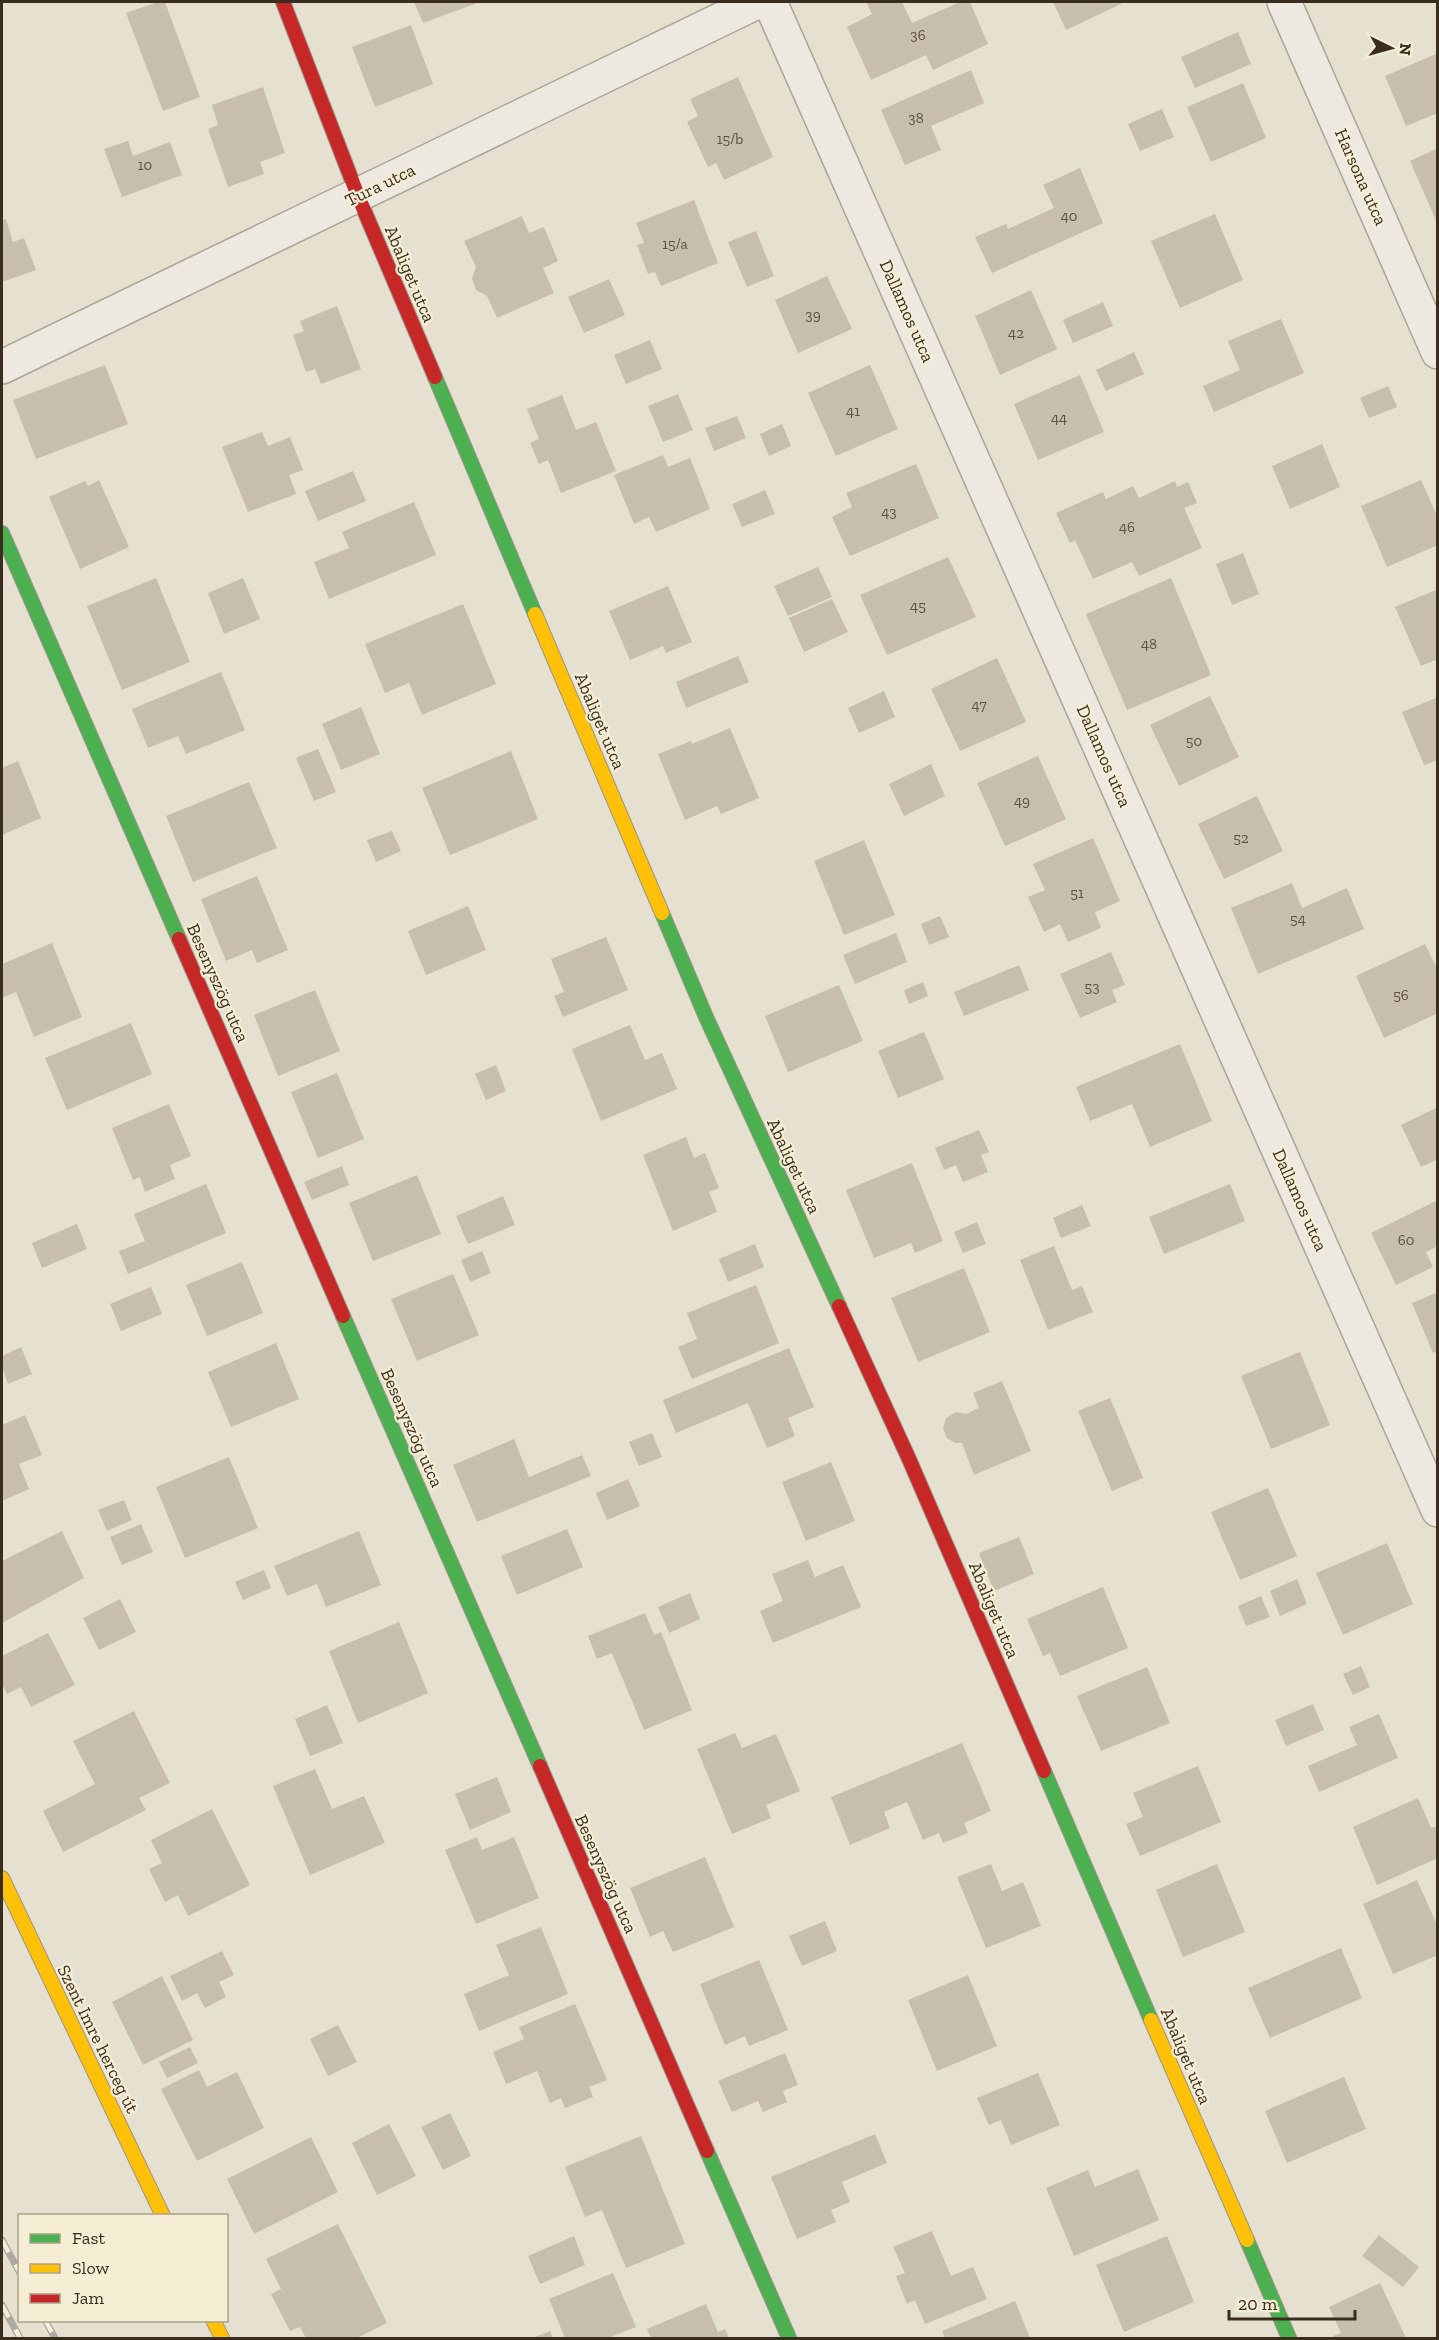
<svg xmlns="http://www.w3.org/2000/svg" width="1439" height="2340" viewBox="0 0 1439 2340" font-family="'Zilla Slab',serif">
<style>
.building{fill:#c8beb0}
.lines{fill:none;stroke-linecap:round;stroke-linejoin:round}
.street-casing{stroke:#aaa598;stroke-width:36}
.fast-casing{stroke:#9a9488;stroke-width:16}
.slow-casing{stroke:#9a9488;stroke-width:16}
.jam-casing{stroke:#9a9488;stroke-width:16}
.street{stroke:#ede9e0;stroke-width:33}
.fast{stroke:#4caf50;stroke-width:14}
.slow{stroke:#ffc107;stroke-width:14}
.jam{stroke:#c62828;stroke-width:14}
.rail-casing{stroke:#ada9a0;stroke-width:7}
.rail{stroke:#f5eed5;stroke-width:4.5;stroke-dasharray:14;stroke-linecap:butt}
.labels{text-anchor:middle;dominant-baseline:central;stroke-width:4.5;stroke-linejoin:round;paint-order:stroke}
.number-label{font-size:15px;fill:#5d5143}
.street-label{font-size:18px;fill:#392d1f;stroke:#f5eed5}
</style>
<rect width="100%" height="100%" fill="#e5e0cf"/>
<path class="building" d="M158,2h7l35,95 -37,14 -37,-98z
M414,2h66l-57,21z
M866,2h36l10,21 48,-21h10l18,42 -55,26 -7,-15 -55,25 -24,-53 25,-13z
M1053,2h67l1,2 -55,26z
M411,25l22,59 -58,23 -23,-60z
M1238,32l13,32 -56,24 -14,-31z
M1438,53v60l-32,13 -21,-50z
M971,70l13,33 -53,23 10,24 -36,15 -24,-55z
M738,77l35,80 -49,23 -8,-17 -8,4 -21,-45 11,-6 -8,-17z
M1243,83l23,55 -55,24 -24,-55z
M263,87l22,66 -25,9 4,12 -36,13 -20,-58 10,-4 -6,-20z
M1162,109l12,28 -34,14 -12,-27z
M128,141l5,15 37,-14 12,33 -60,22 -18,-48z
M1438,148v77l-28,-64z
M1080,168l23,55 -111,50 -17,-36 31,-13 2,5 46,-21 -11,-23z
M694,200l24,63 -57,23 -6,-14 -7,2 -11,-29 7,-2 -8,-20z
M1215,214l28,66 -63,28 -29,-67z
M522,216l7,17 15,-6 14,34 -15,7 11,25 -57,25 -10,-22 -11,-6 -4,-11 4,-12 -12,-26z
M6,219l7,23 11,-4 12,32 -34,12v-62z
M756,231l18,45 -27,11 -19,-45z
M827,276l25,53 -54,24 -23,-53z
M609,279l16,36 -41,18 -16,-36z
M1031,290l26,59 -57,26 -25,-59z
M1103,302l10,24 -40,17 -10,-23z
M337,306l24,63 -40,15 -6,-15 -9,3 -13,-37 11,-4 -4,-10z
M1281,319l23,54 -90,39 -11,-26 37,-16 -12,-29z
M650,340l12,29 -36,15 -12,-29z
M1134,352l10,22 -38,17 -10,-21z
M105,365l23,59 -92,35 -23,-59z
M870,365l28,64 -62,27 -28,-63z
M1080,375l24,57 -66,28 -24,-56z
M1388,386l9,21 -28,11 -9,-20z
M678,394l15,36 -30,12 -15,-36z
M562,395l14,35 20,-8 20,49 -55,22 -13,-33 -9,4 -9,-21 9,-4 -12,-30z
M737,416l9,22 -32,13 -9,-23z
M782,424l9,22 -22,10 -9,-22z
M262,432l6,14 22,-9 13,33 -14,5 7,19 -48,18 -26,-65z
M1322,444l18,43 -50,22 -18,-43z
M663,455l5,12 22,-9 20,51 -54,23 -7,-15 -15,7 -20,-49z
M916,464l23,54 -89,38 -18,-39 20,-10 -6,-14z
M353,471l13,30 -48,20 -13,-30z
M99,480l30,67 -49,22 -31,-72 36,-16 3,5z
M1421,480l17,38v27l-51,22 -26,-61z
M1175,481l2,6 11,-5 9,21 -13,5 18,40 -63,28 -7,-14 -39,17 -18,-39 -5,3 -14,-30 47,-21 3,7 27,-13 6,12z
M765,490l10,24 -33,13 -10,-23z
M414,502l22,53 -107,44 -15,-37 35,-14 -7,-16z
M1243,553l16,41 -27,11 -16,-41z
M948,557l28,60 -89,38 -27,-60z
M818,567l14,30 -44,19 -14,-30z
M156,578l34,84 -68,28 -35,-84z
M243,578l17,41 -36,15 -16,-41z
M1171,578l40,97 -84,35 -41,-96z
M668,586l24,56 -26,11 -3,-7 -33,14 -21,-49z
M1438,589v70l-17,7 -26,-59z
M832,599l16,33 -44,20 -15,-34z
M463,604l33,80 -74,31 -13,-32 -24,10 -20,-49z
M738,656l11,26 -63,26 -10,-26z
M997,658l29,64 -66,29 -29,-62z
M221,672l24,58 -59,24 -8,-18 -30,12 -16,-39z
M884,691l11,26 -36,16 -11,-25z
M1210,696l29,61 -60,29 -29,-61z
M1438,697v63l-14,5 -22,-53z
M361,707l19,47 -39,16 -19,-46z
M730,728l29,70 -38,16 -4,-8 -32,14 -27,-66 33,-13 1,3z
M318,749l18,43 -22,9 -18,-43z
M511,751l27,68 -88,36 -28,-67z
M1038,756l28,63 -61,27 -28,-63z
M18,761l23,57 -39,17v-67z
M931,764l14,32 -41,20 -15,-32z
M249,782l28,66 -84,34 -27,-66z
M1257,796l26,55 -59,28 -26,-55z
M392,831l9,20 -25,11 -9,-22z
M1093,838l27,63 -25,11 6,16 -33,14 -8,-18 -16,8 -16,-35 17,-7 -12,-26z
M864,840l31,75 -51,20 -30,-74z
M257,876l31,74 -31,13 -5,-13 -26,11 -25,-62z
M1292,883l10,25 45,-20 17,41 -106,45 -27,-66z
M468,906l18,44 -60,25 -18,-44z
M940,916l9,21 -20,8 -8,-21z
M896,933l11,29 -52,22 -12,-29z
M606,937l22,53 -65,27 -9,-21 10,-4 -13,-33z
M52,943l30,74 -48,20 -18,-45 -14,6v-34z
M1425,944l13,26v43l-54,25 -28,-62z
M1111,952l14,33 -13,5 5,12 -37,16 -20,-44z
M1019,965l10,25 -65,26 -10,-24z
M923,982l5,14 -19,8 -5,-14z
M839,985l24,56 -75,31 -23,-56z
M315,990l25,61 -62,25 -24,-61z
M131,1023l21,51 -85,36 -22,-52z
M630,1025l15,35 17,-7 15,36 -76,32 -29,-72z
M924,1032l20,47 -46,19 -20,-47z
M1180,1044l32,77 -62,26 -18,-43 -42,17 -14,-34z
M496,1065l10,26 -20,9 -11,-26z
M337,1073l27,66 -46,19 -27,-66z
M169,1104l22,52 -21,9 5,14 -30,13 -5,-15 -7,3 -21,-52z
M1438,1107v52l-17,8 -20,-42z
M979,1130l10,22 -8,3 7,17 -25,10 -7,-17 -12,5 -9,-22z
M686,1137l8,21 11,-5 14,35 -10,4 8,20 -44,19 -30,-76z
M912,1163l31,78 -28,12 -4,-10 -37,15 -28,-68z
M342,1166l7,19 -37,15 -8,-18z
M417,1175l24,59 -68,27 -24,-58z
M206,1184l20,49 -98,41 -9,-23 26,-10 -11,-27z
M1230,1184l15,37 -81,33 -15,-37z
M503,1196l12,29 -47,19 -12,-28z
M1438,1200v46l-12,6 7,15 -37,18 -25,-52z
M1082,1205l9,21 -30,12 -8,-20z
M977,1222l9,22 -23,9 -9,-21z
M77,1224l10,25 -45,19 -10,-25z
M755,1244l9,23 -36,15 -9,-23z
M1054,1246l18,44 10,-4 11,26 -45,18 -28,-70z
M482,1251l9,22 -21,9 -9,-22z
M242,1262l21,51 -56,23 -21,-51z
M964,1268l26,64 -72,30 -27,-64z
M453,1274l26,61 -62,26 -26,-62z
M756,1285l23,58 -87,36 -14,-32 19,-8 -10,-26z
M151,1287l11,27 -41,17 -11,-27z
M1438,1292v59l-5,2 -21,-50z
M276,1343l23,56 -68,28 -23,-55z
M21,1347l11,27 -24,10 -6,-18v-10z
M789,1348l25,59 -26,11 7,18 -28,12 -19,-45 -72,30 -13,-33z
M1300,1352l30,73 -59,24 -30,-73z
M1002,1381l29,70 -57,24 -12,-32h-7l-8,-5 -4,-10 3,-10 10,-6 10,2 13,-6 -6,-15z
M1110,1398l33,80 -31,13 -34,-80z
M25,1415l17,40 -23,9 10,25 -27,12v-76z
M652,1433l10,24 -23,9 -10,-24z
M514,1439l15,38 53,-22 9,21 -114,46 -24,-57z
M229,1457l29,71 -73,30 -29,-71z
M831,1462l24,59 -49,20 -24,-59z
M628,1479l12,27 -33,14 -11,-27z
M1268,1488l29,68 -57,24 -29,-68z
M124,1500l8,20 -25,11 -9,-21z
M141,1524l12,28 -31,13 -12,-28z
M567,1529l16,38 -66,28 -16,-39z
M62,1531l22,47 -82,45v-62z
M359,1531l22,54 -55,22 -9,-23 -30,12 -13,-30z
M1019,1537l15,37 -40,17 -15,-38z
M1387,1543l26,61 -70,31 -27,-62z
M808,1560l7,17 28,-12 18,42 -88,36 -13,-32 23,-10 -11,-27z
M264,1570l7,18 -28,12 -8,-18z
M1297,1579l10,25 -27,12 -10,-25z
M1103,1587l25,61 -68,28 -10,-23 -7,3 -16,-37z
M690,1593l10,26 -31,14 -11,-26z
M1261,1596l9,21 -24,9 -8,-20z
M120,1599l16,33 -37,18 -16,-32z
M645,1613l9,22 7,-3 31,78 -48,20 -32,-77 -15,6 -9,-23z
M399,1622l29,71 -70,30 -29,-72z
M48,1633l27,52 -44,22 -10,-20 -14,7 -5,-10v-28z
M1361,1666l9,21 -17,8 -10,-21z
M1147,1667l23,56 -69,28 -24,-55z
M1313,1704l11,26 -38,16 -11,-26z
M327,1705l16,38 -33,13 -15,-37z
M134,1711l36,72 -31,15 7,12 -83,42 -20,-41 52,-27 -22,-43z
M1379,1714l19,44 -79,34 -11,-26 49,-21 -8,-18z
M735,1733l7,15 34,-14 24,57 -34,14 5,13 -39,16 -35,-85z
M962,1743l29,68 -27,12 4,10 -25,10 -4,-10 -16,7 -16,-38 -23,10 6,16 -40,17 -19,-48z
M1198,1766l23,56 -81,34 -14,-32 17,-7 -10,-24z
M315,1769l17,40 32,-13 21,47 -75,32 -37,-89z
M497,1777l14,35 -41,18 -15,-36z
M1418,1798l13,30 7,-2v32l-61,27 -24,-58z
M212,1809l38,76 -62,31 -10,-21 -13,7 -16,-33 13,-6 -11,-23z
M477,1837l5,13 32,-13 25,61 -63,26 -31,-74z
M705,1857l29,70 -61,25 -10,-21 -13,6 -20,-49z
M991,1864l11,27 21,-9 18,44 -55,22 -29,-71z
M1217,1864l28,68 -62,25 -27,-67z
M1417,1880l21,47v28l-45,19 -30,-70z
M825,1921l12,30 -35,15 -13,-30z
M541,1927l27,67 -89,37 -15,-37 45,-19 -13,-30z
M1341,1948l21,50 -92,40 -22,-50z
M222,1951l12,24 -15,7 7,15 -21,11 -8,-15 -15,8 -12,-25z
M759,1960l29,70 -39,16 -4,-10 -20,9 -25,-61z
M968,1975l29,71 -60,25 -29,-71z
M162,1976l31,64 -50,25 -31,-63z
M575,2004l32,76 -18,7 4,10 -28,11 -4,-10 -11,5 -13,-32 -31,13 -13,-32 31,-13 -5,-12z
M338,2025l19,37 -29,14 -18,-37z
M190,2047l8,16 -31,15 -8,-16z
M785,2053l13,32 -15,6 4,11 -24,10 -5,-11 -26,11 -14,-31z
M199,2070l8,17 30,-15 27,56 -67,33 -36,-72z
M1038,2073l22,52 -49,20 -10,-25 -12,5 -12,-27z
M1344,2077l22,52 -79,34 -22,-52z
M450,2113l21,43 -28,14 -22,-43z
M389,2124l27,52 -39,19 -25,-52z
M875,2134l12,29 -45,19 8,20 -19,8 5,12 -39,17 -26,-62z
M641,2136l44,108 -59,24 -24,-58 -17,7 -20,-50z
M311,2137l27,55 -84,42 -27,-55z
M1138,2169l21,51 -85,36 -28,-68 42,-18 7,17z
M338,2224l49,99 -30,15h-51l-6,-11 -10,4 -19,-37 10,-5 -15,-30z
M932,2231l19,45 22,-9 14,32 -62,25 -10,-24 -8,4 -11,-28 9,-3 -12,-26z
M1379,2235l40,32 -16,20 -41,-31z
M574,2236l11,29 -45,19 -12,-28z
M1167,2236l27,66 -70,30 -28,-67z
M613,2273l23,54 -28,11h-43l-16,-39z
M1380,2283l26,55h-73v-2l8,-3 -12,-26z
M1015,2301l15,37h-85l-3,-7z
M706,2304l12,28 7,-3 4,9h-78l-4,-9z
M550,2331l3,7h-21z"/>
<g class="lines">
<defs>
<path id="street" d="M770,2l668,1508
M1284,2l154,350
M2,367l755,-365"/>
<path id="fast" d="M435,377l100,237
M2,533l177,406
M662,913l44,104 133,289
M343,1316l197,450
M1044,1771l107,249
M707,2151l82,187
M1247,2240l42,98"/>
<path id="slow" d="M535,614l127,299
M2,1878l161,338
M1151,2020l96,220
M213,2320l9,18"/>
<path id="jam" d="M283,2l75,194 77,181
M179,939l164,377
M839,1306l70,153 135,312
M540,1766l167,385"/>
</defs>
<use href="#street" class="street-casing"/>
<use href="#fast" class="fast-casing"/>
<use href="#slow" class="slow-casing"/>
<use href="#jam" class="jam-casing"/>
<use href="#street" class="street"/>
<use href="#fast" class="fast"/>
<use href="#slow" class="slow"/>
<use href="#jam" class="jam"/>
<defs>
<path id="rail" d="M2,2240l18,33
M2,2305l18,33
M45,2320l10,18"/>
</defs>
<use href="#rail" class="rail-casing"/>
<use href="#rail" class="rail"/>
</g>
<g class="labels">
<g class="number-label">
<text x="918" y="35">36</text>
<text x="916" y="118">38</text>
<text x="730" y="139">15/b</text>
<text x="145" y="165">10</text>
<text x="1069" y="216">40</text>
<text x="675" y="244">15/a</text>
<text x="813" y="315">39</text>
<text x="1016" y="333">42</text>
<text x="853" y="411">41</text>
<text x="1059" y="418">44</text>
<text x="889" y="512">43</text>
<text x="1127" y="527">46</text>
<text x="918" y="606">45</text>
<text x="1149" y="644">48</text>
<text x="979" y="705">47</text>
<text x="1194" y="741">50</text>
<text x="1022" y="801">49</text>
<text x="1241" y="838">52</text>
<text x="1077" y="893">51</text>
<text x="1298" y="919">54</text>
<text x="1092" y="987">53</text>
<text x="1401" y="995">56</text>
<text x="1406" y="1240">60</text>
</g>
<g class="street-label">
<text transform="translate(1361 177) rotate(66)">Harsona utca</text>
<text transform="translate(380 185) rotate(-26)">Tura utca</text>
<text transform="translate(410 274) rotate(67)">Abaliget utca</text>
<text transform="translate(907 311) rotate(66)">Dallamos utca</text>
<text transform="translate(600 721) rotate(67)">Abaliget utca</text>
<text transform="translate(1104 756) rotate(66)">Dallamos utca</text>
<text transform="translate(218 983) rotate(66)">Besenyszög utca</text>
<text transform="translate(794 1166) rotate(65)">Abaliget utca</text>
<text transform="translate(1300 1200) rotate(66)">Dallamos utca</text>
<text transform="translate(412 1428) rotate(66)">Besenyszög utca</text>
<text transform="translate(994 1610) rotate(67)">Abaliget utca</text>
<text transform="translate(606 1874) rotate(66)">Besenyszög utca</text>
<text transform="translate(98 2039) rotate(64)">Szent Imre herceg út</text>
<text transform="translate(1186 2056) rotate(67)">Abaliget utca</text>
</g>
</g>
<rect width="1439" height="2340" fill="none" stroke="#392d1f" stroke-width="6"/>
<rect x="18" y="2214" width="210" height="108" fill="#f5eed5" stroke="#aaa18c" stroke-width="1.5"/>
<rect x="30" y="2234" width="30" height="9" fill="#4caf50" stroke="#aaa18c" stroke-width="1.5"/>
<text x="72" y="2244" font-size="18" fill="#392d1f">Fast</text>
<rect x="30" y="2264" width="30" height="9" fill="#ffc107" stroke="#aaa18c" stroke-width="1.5"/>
<text x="72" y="2274" font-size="18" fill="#392d1f">Slow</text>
<rect x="30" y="2294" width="30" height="9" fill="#c62828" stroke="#aaa18c" stroke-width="1.5"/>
<text x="72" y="2304" font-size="18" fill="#392d1f">Jam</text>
<g transform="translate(1391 48) rotate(95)" stroke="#f5eed5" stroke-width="4.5" paint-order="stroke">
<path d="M0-4.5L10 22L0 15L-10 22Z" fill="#392d1f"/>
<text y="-9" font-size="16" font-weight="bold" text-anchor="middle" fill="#392d1f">N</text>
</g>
<path d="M1229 2310v9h126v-9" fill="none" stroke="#392d1f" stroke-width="3"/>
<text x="1238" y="2310" font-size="18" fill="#392d1f" stroke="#f5eed5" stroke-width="4.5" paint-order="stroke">20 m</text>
</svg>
